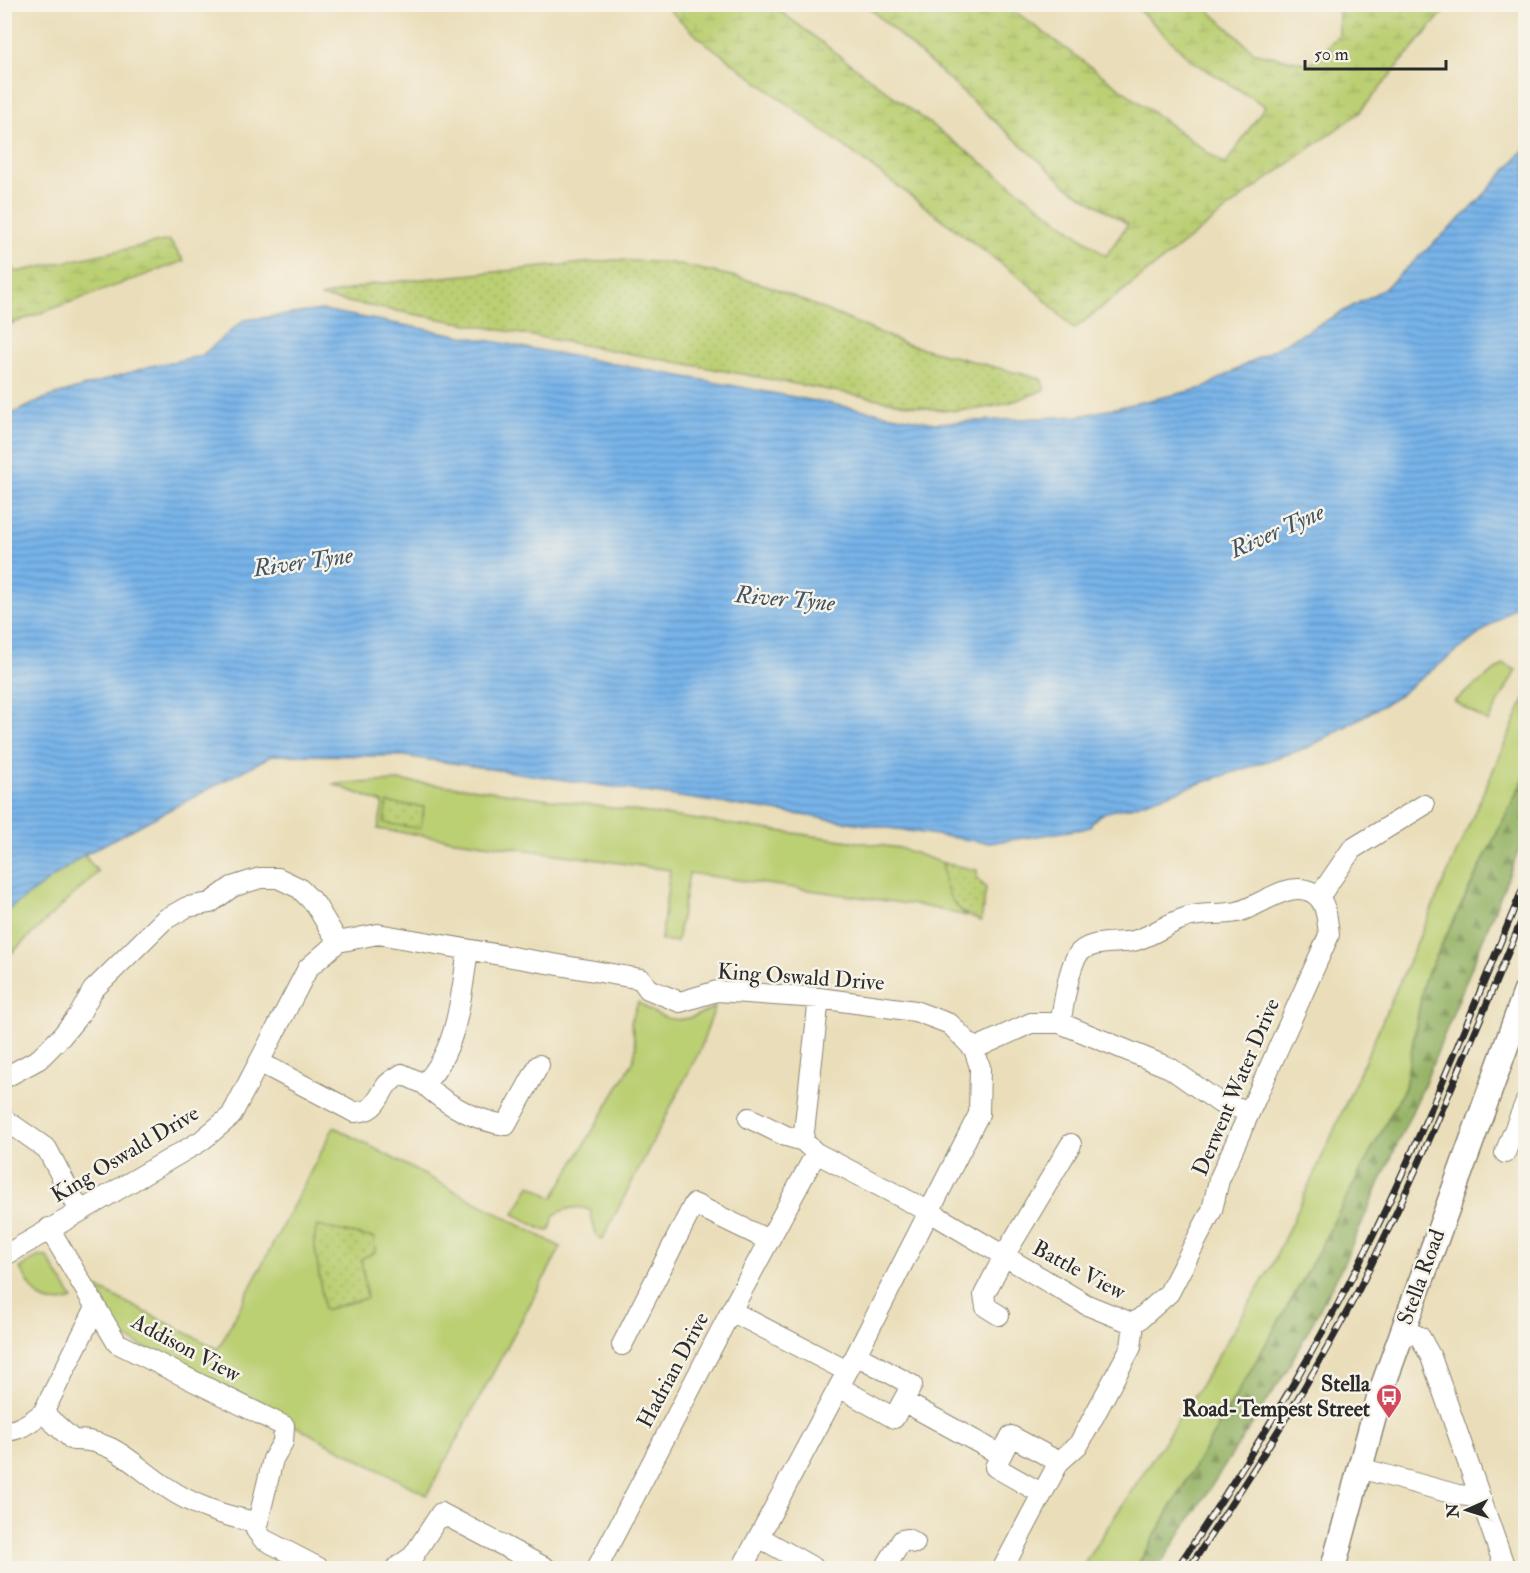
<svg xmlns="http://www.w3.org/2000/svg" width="1530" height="1573" viewBox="0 0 1530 1573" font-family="'IM FELL Double Pica',serif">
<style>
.green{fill:#bbcf73;stroke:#737d4f;stroke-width:1.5}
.forest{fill:url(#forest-firs);stroke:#606e48;stroke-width:1.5}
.wetland{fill:url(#wetland-marsh);stroke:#737d4f;stroke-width:1.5}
.park{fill:url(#park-dots);stroke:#737d4f;stroke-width:1.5}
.water{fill:url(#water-rules);stroke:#516f8a;stroke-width:1.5}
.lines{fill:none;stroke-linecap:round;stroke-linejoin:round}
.minor-casing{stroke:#8a8472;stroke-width:22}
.major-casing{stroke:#8a8472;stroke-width:27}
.minor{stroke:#fff;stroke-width:20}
.major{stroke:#fff;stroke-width:24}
.rail-casing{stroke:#2b2b2b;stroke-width:7}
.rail{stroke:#f7f3e8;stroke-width:4.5;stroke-dasharray:14;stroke-linecap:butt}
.labels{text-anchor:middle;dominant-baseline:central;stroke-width:5;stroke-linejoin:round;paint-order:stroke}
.street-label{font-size:22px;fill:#2b2b2b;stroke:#f7f3e8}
.poi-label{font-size:22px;font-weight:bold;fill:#2b2b2b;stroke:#f7f3e8;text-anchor:end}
.water-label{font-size:24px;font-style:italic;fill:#425464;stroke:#f7f3e8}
</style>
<defs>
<pattern id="forest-firs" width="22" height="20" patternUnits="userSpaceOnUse" patternTransform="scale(1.5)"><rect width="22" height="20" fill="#94b265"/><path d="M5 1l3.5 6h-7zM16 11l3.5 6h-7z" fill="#799153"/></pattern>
<pattern id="wetland-marsh" width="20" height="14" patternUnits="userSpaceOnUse" patternTransform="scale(1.5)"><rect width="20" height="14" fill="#bbcf73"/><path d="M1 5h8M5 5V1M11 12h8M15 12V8" fill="none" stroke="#a1b264"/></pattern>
<pattern id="park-dots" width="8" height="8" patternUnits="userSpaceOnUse" patternTransform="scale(1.5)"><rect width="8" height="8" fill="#bbcf73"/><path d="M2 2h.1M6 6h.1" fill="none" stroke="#a1b264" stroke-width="1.8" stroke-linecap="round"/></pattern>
<pattern id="water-rules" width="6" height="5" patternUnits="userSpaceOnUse" patternTransform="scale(1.5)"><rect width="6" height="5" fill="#77b3e9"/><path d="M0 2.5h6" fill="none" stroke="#6292bd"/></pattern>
</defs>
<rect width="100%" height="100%" fill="#f7f3e8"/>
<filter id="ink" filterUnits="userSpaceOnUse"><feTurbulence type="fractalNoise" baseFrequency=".0167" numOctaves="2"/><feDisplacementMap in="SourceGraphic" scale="12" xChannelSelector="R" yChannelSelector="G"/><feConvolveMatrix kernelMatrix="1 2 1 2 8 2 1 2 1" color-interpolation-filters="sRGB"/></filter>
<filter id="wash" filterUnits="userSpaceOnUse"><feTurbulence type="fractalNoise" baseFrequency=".008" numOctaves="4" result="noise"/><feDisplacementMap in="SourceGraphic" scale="24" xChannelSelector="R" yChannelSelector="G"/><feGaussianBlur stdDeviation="1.35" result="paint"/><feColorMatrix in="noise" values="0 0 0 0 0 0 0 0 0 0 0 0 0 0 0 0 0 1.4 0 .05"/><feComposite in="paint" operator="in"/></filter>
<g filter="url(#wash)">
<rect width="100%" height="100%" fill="#eadeba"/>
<path class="green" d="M1504,664l12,6 -28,52 -34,-21z
M1525,698v78l-101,205 -19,106 -101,191 -168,290h-55l118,-180 72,-121 56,-121z
M400,781l70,7 430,60 43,15c0,21 8,39 23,53l-43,-10 -234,-33 -12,69 -16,-2 9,-70 -292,-41 5,-26 -50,-19z
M84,855l14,17 -93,87v-47z
M638,1002c30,22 44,23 77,5l-15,43 -98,190 -6,-5 -6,-25c-14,-5 -23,-2 -36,5l-4,16 -7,-1 -29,-16 16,-29 23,13 80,-136 3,-15 -5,-25z
M334,1127l227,120 -134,248 -308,-161 -21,-46 120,61z
M39,1256l8,1 26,42c-34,11 -37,-5 -53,-31z"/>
<path class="forest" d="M1525,776v59l-101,250 -84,186 -53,99 -129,198h-22l168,-290 101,-191 19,-106z"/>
<path class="wetland" d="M664,5h108l334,251 22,-32 -60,-37 -202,-182h140l219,160 40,-59 -73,-45 -58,-56h69l52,48 55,11 29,-29v-30h110l-90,108 -111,80 -174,136 -43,-43 -333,-249z
M169,240l15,21 -179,65v-65l12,11z"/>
<path class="park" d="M614,260l57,3 65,14 33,9 137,58 135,35 4,10c-35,16 -73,25 -112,20l-613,-112 53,-13z
M387,803l37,4 -3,22 -37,-6z
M943,863l34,7v8l9,10 -5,33c-28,-9 -38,-29 -38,-58z
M317,1226l57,12 1,14 -14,7 6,39 -43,12 -10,-70z"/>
<path class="water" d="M1525,149v450l-131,100 -85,48 -182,61c-14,2 -31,4 -37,19l-7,2 -93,14 -586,-87 -131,-1 -189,100 -79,57v-495l41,-19 105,-32 50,-10 43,-36 78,-10 613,113 145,-7 123,-28 181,-99 88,-81z"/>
</g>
<g filter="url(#ink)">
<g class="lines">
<defs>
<path id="minor" d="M1319,897l33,-48 72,-44
M819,998l-16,143 13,12 114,59 157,93 47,19
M974,1049l57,-26h29l110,45 50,35 30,8
M259,1062l95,50c20,0 22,-10 32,-26 3,-5 11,-8 16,-12l22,10c34,-34 37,-89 44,-134
M4,1078l35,-19 22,-22 18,-22 14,-25 71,-70 23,-13 23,-4 22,-16 28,-9h18l21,10 16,16 23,38
M424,1084c22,21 53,37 82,41l33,-60
M749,1118l37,18 17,5
M4,1119l43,30 33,62
M1505,1153l21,-52
M49,1228l68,115 167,83 -1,16 -10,17 -17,71 7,9 56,29
M4,1256l197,-115 30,-25 77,-148 30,-26 40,-8 263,45 7,10 32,13 37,-11 102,7 96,13 35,13 24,25 6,18 -1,47 -123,241 -114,213
M95,1309l-52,104 30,27c40,-2 62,27 93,47 26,18 60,30 91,35
M731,1311l85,-158
M999,1315l-13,-8 -2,-12 20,-39 67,-112
M1403,1329l17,8 11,20 74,211
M622,1345l72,-141 74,36
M856,1355l56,30 -9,16 98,54
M839,1387l55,31 9,-17
M4,1430c14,3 28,-10 39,-17
M1360,1468l98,27 21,2
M1041,1493l-46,-26 16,-31 48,26
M759,1537l55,31
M396,1568l17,-12 28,-43 105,55
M597,1568l134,-257 116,60
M885,1568l17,-28 5,-1 8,4
M1003,1568l56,-106 20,-18 52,-97 3,-23 35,-31 43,-83 7,-30 110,-245c-2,-17 -2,-40 -23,-45 -22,-6 -48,17 -69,22 -15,3 -31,1 -45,4 -22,4 -37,20 -59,25 -16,3 -40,-1 -53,11 -12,12 -16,54 -20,71"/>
<path id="major" d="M1333,1568l47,-174 146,-403"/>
</defs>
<use href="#minor" class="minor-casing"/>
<use href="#major" class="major-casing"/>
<use href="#minor" class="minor"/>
<use href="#major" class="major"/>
<defs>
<path id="rail" d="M1177,1568c61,-91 120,-185 171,-283 68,-130 121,-269 178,-404
M1189,1568c60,-90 120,-182 170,-279 63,-123 113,-252 167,-379"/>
</defs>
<use href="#rail" class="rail-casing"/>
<use href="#rail" class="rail"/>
</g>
</g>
<defs>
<symbol id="bus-pin" viewBox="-11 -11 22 30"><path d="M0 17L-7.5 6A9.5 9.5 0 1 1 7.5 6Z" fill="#d1495b" stroke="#f7f3e8"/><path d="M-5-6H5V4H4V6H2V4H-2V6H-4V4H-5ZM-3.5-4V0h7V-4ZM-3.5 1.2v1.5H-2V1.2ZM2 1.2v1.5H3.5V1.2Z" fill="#fff"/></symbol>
</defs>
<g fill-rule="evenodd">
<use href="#bus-pin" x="1374" y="1382" width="30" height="40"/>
</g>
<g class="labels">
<g class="street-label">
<text transform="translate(801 977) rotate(4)">King Oswald Drive</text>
<text transform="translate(1236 1087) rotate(-67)">Derwent Water Drive</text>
<text transform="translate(125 1154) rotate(-31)">King Oswald Drive</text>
<text transform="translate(1079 1270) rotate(28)">Battle View</text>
<text transform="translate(1421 1277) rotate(-70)">Stella Road</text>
<text transform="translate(186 1348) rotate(28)">Addison View</text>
<text transform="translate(673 1370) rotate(-62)">Hadrian Drive</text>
</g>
<g class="poi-label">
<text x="1370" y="1384">Stella<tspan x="1370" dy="25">Road-Tempest Street</tspan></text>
</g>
<g class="water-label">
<text transform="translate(1277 531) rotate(-24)">River Tyne</text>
<text transform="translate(303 562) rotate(-8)">River Tyne</text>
<text transform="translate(785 599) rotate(5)">River Tyne</text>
</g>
</g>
<rect width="1530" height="1573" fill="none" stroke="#f7f3e8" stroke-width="24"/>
<g transform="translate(1467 1510) rotate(267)" stroke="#f7f3e8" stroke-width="4.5" paint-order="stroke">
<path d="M0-4.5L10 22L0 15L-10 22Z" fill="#2b2b2b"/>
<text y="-9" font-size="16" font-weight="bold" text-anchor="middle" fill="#2b2b2b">N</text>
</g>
<path d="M1305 60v9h141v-9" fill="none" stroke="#2b2b2b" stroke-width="3"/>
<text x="1314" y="60" font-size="18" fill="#2b2b2b" stroke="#f7f3e8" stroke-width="4.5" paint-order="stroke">50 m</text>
</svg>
